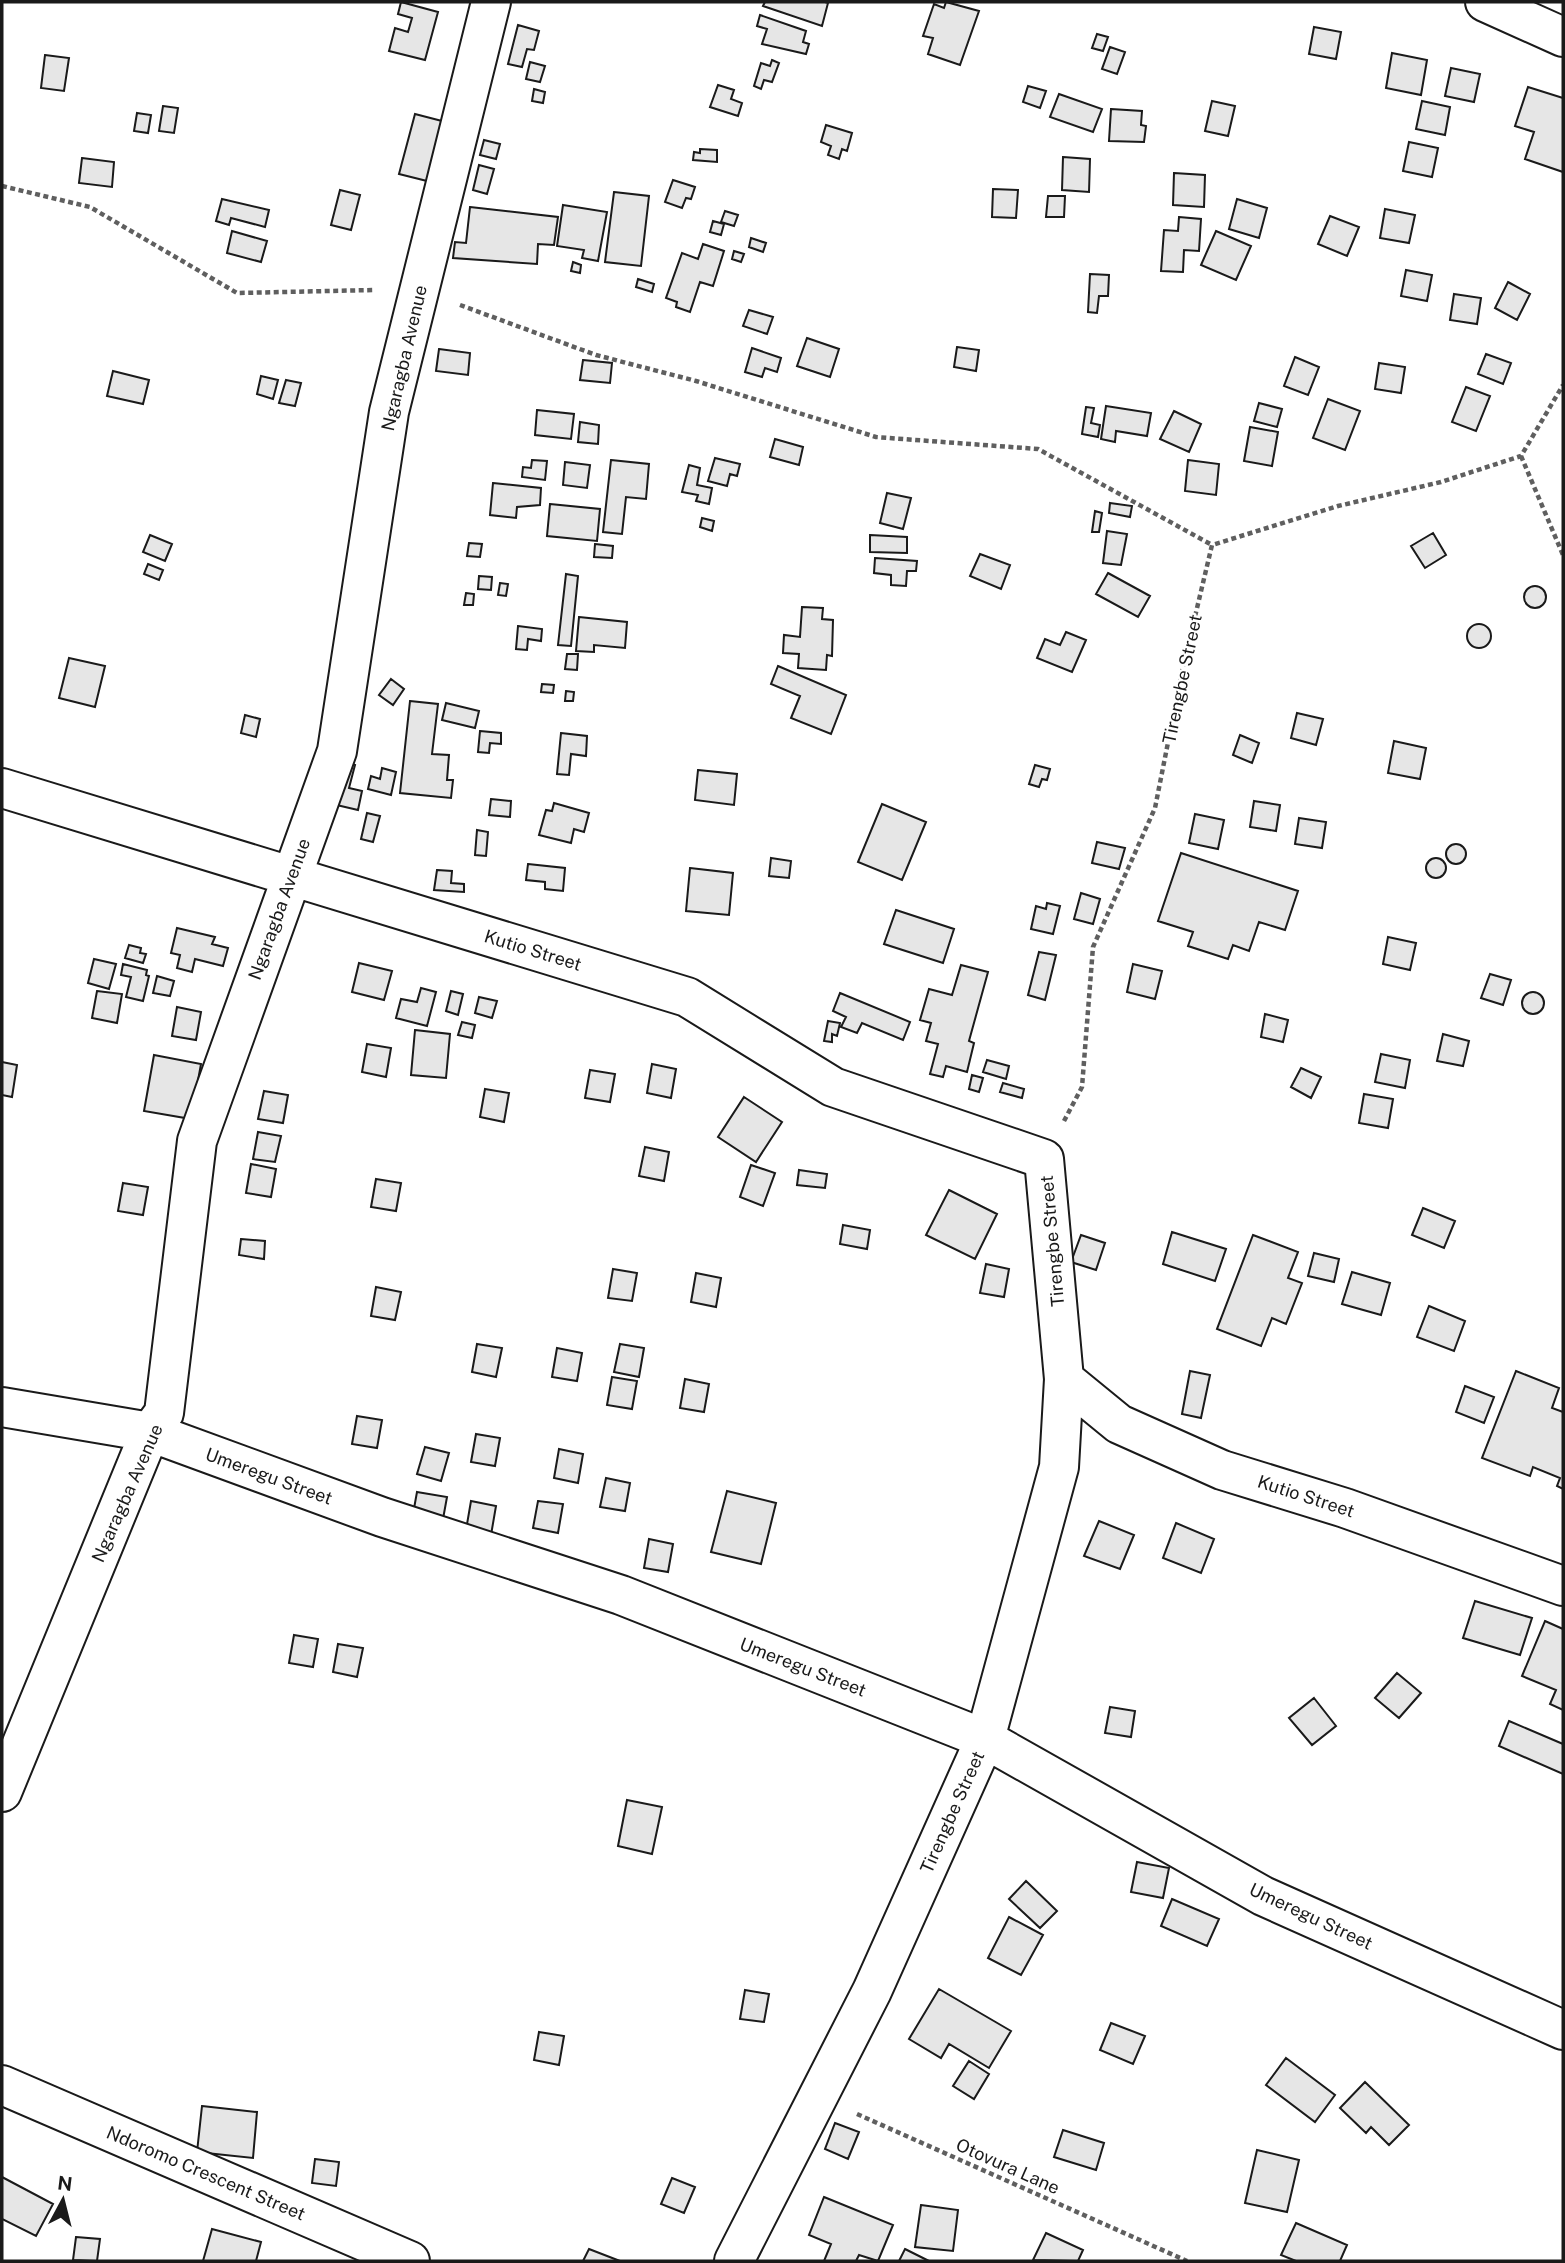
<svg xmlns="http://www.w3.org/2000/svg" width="1565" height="2263" viewBox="0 0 1565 2263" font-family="'Public Sans',sans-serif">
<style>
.building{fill:#e6e6e6;stroke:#1a1a1a;stroke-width:2}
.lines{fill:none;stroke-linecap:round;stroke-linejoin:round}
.minor-casing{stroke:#1a1a1a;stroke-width:42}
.path{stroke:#5f5f5f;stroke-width:4.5;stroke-dasharray:5 3.5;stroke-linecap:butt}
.minor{stroke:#fff;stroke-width:38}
.labels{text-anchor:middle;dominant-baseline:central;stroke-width:5;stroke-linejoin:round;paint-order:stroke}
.street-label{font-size:18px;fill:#1a1a1a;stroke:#fff}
</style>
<rect width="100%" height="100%" fill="#fff"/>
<path class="building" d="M401,2l37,10 -13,48 -36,-9 6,-23 13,4 4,-14 -14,-4z
M765,2h60l3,1 -6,23 -59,-20z
M946,2l33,9 -19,54 -32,-11 5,-16 -10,-2 11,-32 10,4z
M760,15l46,16 -3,11 6,2 -3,10 -44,-10 5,-15 -10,-3z
M518,25l21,6 -5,19 -7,-1 -5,18 -14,-3z
M1314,27l27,5 -5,27 -27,-5z
M1097,34l11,3 -5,14 -11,-3z
M1110,47l15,5 -8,22 -15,-5z
M1392,53l35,7 -6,35 -35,-7z
M45,55l24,3 -5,33 -23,-3z
M772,60l7,3 -7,19 -8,-2 -3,9 -7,-3 7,-23 9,3z
M530,62l15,4 -5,16 -14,-3z
M1451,68l29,6 -6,28 -29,-6z
M718,85l16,5 -3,9 11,4 -4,13 -28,-9z
M1028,86l18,5 -6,17 -17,-6z
M1528,87l35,11v74l-38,-13 9,-27 -19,-6z
M534,89l11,3 -2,11 -11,-2z
M1059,94l43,15 -9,23 -43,-15z
M1212,101l23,5 -7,30 -23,-5z
M1422,101l28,6 -5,28 -29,-6z
M163,106l15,2 -4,25 -15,-2z
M1111,109l31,2 -1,14 5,1 -2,16 -35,-1z
M137,113l14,2 -3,18 -14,-2z
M415,114l27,7 -15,60 -28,-7z
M826,125l26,8 -5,18 -5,-2 -3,10 -11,-4 3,-9 -10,-4z
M484,140l16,4 -4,15 -16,-4z
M1409,142l29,6 -6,29 -29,-6z
M700,149l17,1v12l-24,-2 1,-8 6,1z
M1063,157l27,2 -1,33 -27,-2z
M82,158l32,4 -2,25 -33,-4z
M479,165l15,4 -7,25 -14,-4z
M1174,173l31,2 -1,32 -31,-2z
M673,180l22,7 -4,12 -5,-1 -4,10 -17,-6z
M993,189l25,1 -2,28 -24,-1z
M340,190l20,5 -9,35 -20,-5z
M614,192l35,4 -8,70 -36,-4z
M1048,196h17l-1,21h-18z
M222,199l47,11 -4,17 -34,-9 -2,7 -13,-4z
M1237,199l30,9 -8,30 -30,-9z
M563,205l44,7 -9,49 -16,-3 2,-8 -27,-4z
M470,207l88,10 -4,28 -16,-1 -1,20 -84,-6 2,-16 11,1z
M1385,209l30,6 -6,28 -29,-5z
M725,211l13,4 -4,11 -13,-4z
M1330,216l29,11 -12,29 -29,-12z
M1179,217l22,2 -2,32 -15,-1 -1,22 -22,-1 3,-41 14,1z
M713,221l11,3 -3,11 -11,-3z
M232,231l35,10 -6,21 -34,-9z
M1216,231l35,15 -15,34 -35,-15z
M751,238l15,5 -3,9 -14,-5z
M703,244l21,7 -11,35 -13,-4 -10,30 -14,-5 1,-5 -11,-4 16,-45 16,6z
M734,251l10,3 -3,8 -9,-3z
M573,262l8,3 -1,8 -9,-2z
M1406,270l26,5 -5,26 -26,-5z
M1090,274l19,1 -1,21h-9l-2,17 -9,-1z
M638,279l16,5 -2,8 -16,-5z
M1508,282l22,12 -13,26 -22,-12z
M1454,294l27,4 -4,26 -27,-4z
M749,310l24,7 -6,17 -24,-8z
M807,338l32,11 -9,28 -33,-11z
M957,347l22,3 -3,21 -22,-4z
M752,348l29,10 -4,14 -12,-4 -3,9 -17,-5z
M439,349l31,4 -2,22 -32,-4z
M1486,354l25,9 -8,21 -25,-10z
M1295,357l24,10 -11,28 -24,-9z
M583,360l29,3 -2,20 -30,-3z
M1379,363l26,4 -4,26 -26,-4z
M113,371l36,9 -6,24 -36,-8z
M261,376l17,4 -5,19 -16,-5z
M286,380l15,3 -6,23 -16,-3z
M1466,387l24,9 -14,35 -24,-9z
M1328,399l32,12 -15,39 -32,-12z
M1259,403l23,6 -5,18 -23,-6z
M1106,406l45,7 -4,23 -31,-5 -1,11 -14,-3z
M1086,407l8,1 -3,15 9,2 -2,12 -16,-3z
M537,410l37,4 -3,25 -36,-4z
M1174,411l27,13 -12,28 -29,-13z
M580,422l19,3 -1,19 -20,-2z
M1250,427l28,5 -6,34 -28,-5z
M775,439l28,8 -4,18 -29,-8z
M715,458l25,6 -3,12 -7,-2 -3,12 -19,-5z
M532,460l15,1 -2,19 -23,-3 1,-10 8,1z
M611,460l38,4 -3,35 -20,-2 -4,37 -19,-2z
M1188,460l31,4 -3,31 -31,-4z
M565,462l25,3 -3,23 -24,-3z
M689,465l11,3 -3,17 15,3 -3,16 -13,-3 2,-6 -16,-3z
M493,483l48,5 -1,17 -23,2 -1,11 -26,-3z
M887,493l24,5 -8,31 -23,-6z
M1110,503l22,3 -2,11 -21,-4z
M550,504l50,5 -3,32 -50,-5z
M1095,511l7,2 -3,19h-7z
M702,518l12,3 -2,10 -12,-4z
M1107,531l20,3 -6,31 -18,-2z
M1433,533l13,22 -21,13 -14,-22z
M150,535l22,9 -7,17 -22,-9z
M870,535l37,2v16l-37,-1z
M469,543l13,1 -2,13 -13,-1z
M595,544l18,2 -1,12 -18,-1z
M980,554l30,11 -9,24 -31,-13z
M875,558l42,3 -1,10h-9l-1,15 -15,-1v-10l-17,-2z
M148,564l15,6 -4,10 -15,-6z
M1108,573l42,23 -12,21 -42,-23z
M566,574l12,2 -7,70 -13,-1z
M479,576l13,1 -1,13 -13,-1z
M500,583l8,1 -2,12 -8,-1z
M1524 597a11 11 0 1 1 22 0a11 11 0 1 1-22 0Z
M466,593l8,1 -1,11h-9z
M802,607l21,1 -1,11 11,1 -1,36 -5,-1 -1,15 -28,-2 1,-14 -16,-1 1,-18 16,2z
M579,617l48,5 -2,26 -31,-3v7l-18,-1z
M1467 636a12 12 0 1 1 24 0a12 12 0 1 1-24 0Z
M518,626l24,3 -1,12 -13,-2 -1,11 -11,-1z
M1066,632l20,8 -14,32 -35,-14 8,-19 15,6z
M567,654h11l-1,16 -12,-1z
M69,658l36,8 -10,41 -36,-9z
M778,666l68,29 -15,39 -40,-16 9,-22 -29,-12z
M391,679l13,10 -11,16 -14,-10z
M542,684l12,1 -1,8 -12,-1z
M566,691l8,1 -1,9h-8z
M410,701l28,3 -6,50 17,1 -2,25h6l-2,18 -51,-5z
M446,703l33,8 -4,17 -33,-8z
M1297,713l26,6 -7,26 -25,-7z
M245,715l15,4 -4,18 -15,-4z
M480,731l21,2v11l-11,-1 -1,10 -11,-1z
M561,733l26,3 -1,20 -15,-2 -2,21 -12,-1z
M1240,735l19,8 -7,20 -19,-8z
M1394,741l32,7 -6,31 -32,-6z
M339,761l16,4 -6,23 13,3 -4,19 -30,-7z
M1035,765l15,4 -3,11 -5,-1 -3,8 -10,-3z
M382,768l14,4 -5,23 -23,-6 3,-13 9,3z
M698,770l39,4 -3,31 -39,-5z
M491,799l20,2 -1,16 -21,-2z
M1254,801l26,4 -4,26 -26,-4z
M554,803l35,10 -5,19 -10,-3 -3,14 -32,-8 7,-25 6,1z
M882,804l44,18 -24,58 -44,-18z
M367,813l13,3 -7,26 -12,-3z
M1195,814l29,6 -6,29 -29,-6z
M1299,818l27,4 -4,26 -27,-4z
M477,830l11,2 -2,24 -11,-1z
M1097,842l28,6 -6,21 -27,-6z
M1446 854a10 10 0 1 1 20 0a10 10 0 1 1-20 0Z
M1181,853l117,38 -13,39 -26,-8 -10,29 -16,-6 -5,14 -40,-13 5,-14 -35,-11z
M771,858l20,3 -2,17 -20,-2z
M1426 868a10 10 0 1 1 20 0a10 10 0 1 1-20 0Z
M528,864l37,4 -2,23 -18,-2v-7l-19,-2z
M690,868l43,5 -4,42 -43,-4z
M437,870l15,1 -1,12 13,1v8l-30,-2z
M1081,893l19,6 -7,25 -19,-5z
M1047,903l13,3 -7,28 -22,-5 5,-23 10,3z
M896,910l58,19 -11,34 -59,-19z
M177,928l38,9 -3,7 16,4 -5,18 -28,-7 -3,13 -15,-4 3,-13 -9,-2z
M1388,937l28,6 -6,27 -27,-6z
M129,945l12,3 -1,5 6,1 -3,9 -18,-5z
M1039,952l17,3 -11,45 -17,-5z
M94,959l22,5 -7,25 -21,-6z
M359,963l33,8 -8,29 -32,-8z
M123,964l24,6 -1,5 3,1 -6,25 -17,-4 5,-20 -10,-2z
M1133,964l29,7 -7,28 -28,-7z
M961,965l27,7 -19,69 5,2 -7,29 -21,-6 -3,11 -13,-3 8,-30 -12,-3 5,-18 -11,-3 9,-31 23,6z
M1490,974l21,6 -8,25 -22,-7z
M157,976l17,5 -4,15 -17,-3z
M421,988l15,4 -9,34 -31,-8 5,-19 16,3z
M97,991l25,3 -5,29 -25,-5z
M451,991l12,3 -5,21 -12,-4z
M1522 1003a11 11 0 1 1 22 0a11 11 0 1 1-22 0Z
M840,993l70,29 -7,18 -41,-17 -5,10 -16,-6 5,-10 -13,-6z
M479,997l18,4 -5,17 -17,-5z
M177,1007l24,5 -5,28 -24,-4z
M1265,1014l23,6 -5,22 -22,-5z
M828,1021l12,2 -3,13 -5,-2v8l-8,-1z
M462,1022l13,3 -3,13 -14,-3z
M415,1030l35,4 -4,44 -35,-3z
M1443,1034l26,7 -6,25 -26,-5z
M367,1044l24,4 -5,29 -24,-5z
M1381,1054l29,6 -5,28 -30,-6z
M154,1055l47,9 -10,55 -47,-8z
M987,1060l22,6 -3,13 -23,-7z
M2,1062l15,3 -5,32 -10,-2z
M652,1064l24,5 -5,29 -24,-5z
M1301,1068l20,9 -10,21 -20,-11z
M590,1070l25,4 -5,28 -25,-4z
M972,1075l11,3 -4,14 -10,-3z
M1003,1083l21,6 -2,9 -22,-6z
M485,1089l24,4 -5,29 -24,-5z
M264,1091l24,4 -5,28 -25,-4z
M1364,1094l29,5 -5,29 -29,-5z
M744,1097l38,25 -26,40 -38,-25z
M258,1132l23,4 -6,26 -22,-3z
M645,1147l24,5 -5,29 -25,-5z
M251,1164l25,5 -5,28 -25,-4z
M751,1165l24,8 -12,33 -23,-9z
M799,1170l28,4 -2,14 -28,-3z
M376,1179l25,4 -5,28 -25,-4z
M123,1183l25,4 -5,28 -25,-4z
M949,1190l48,24 -22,45 -49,-24z
M1423,1208l32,13 -11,27 -32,-13z
M843,1225l27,5 -3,19 -27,-5z
M1172,1232l54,17 -11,32 -52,-17z
M1081,1235l24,8 -9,27 -25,-8z
M1253,1235l45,17 -10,26 14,5 -16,41 -14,-6 -11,28 -44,-17z
M241,1239l24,2 -1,18 -25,-4z
M1314,1253l25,6 -5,23 -26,-6z
M986,1264l23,5 -5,28 -24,-4z
M613,1269l24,4 -5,28 -24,-3z
M1352,1272l38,11 -9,32 -39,-11z
M696,1273l25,5 -5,29 -25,-5z
M376,1287l25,5 -6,28 -24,-4z
M1429,1306l36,15 -11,30 -37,-14z
M477,1344l25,4 -6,29 -24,-5z
M620,1344l24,4 -5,29 -25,-5z
M557,1348l25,5 -5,28 -25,-4z
M1190,1371l20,4 -9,43 -19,-4z
M1516,1371l43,17 -7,20 11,4v77l-6,-3 3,-8 -27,-11 -3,9 -48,-18z
M612,1377l25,4 -5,28 -25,-4z
M685,1379l24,5 -5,28 -24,-4z
M1465,1386l29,11 -10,26 -28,-11z
M357,1416l25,4 -5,28 -25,-4z
M476,1434l24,4 -5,28 -24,-4z
M425,1447l24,6 -8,28 -24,-7z
M559,1449l24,5 -5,29 -24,-5z
M606,1478l24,5 -5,28 -25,-4z
M727,1491l49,12 -15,61 -50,-12z
M417,1492l30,5 -4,22 -30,-5z
M471,1501l25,5 -5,29 -25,-5z
M538,1501l25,3 -5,29 -25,-5z
M1099,1521l35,14 -14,34 -36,-13z
M1176,1523l38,16 -13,34 -38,-15z
M649,1539l24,5 -5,28 -24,-4z
M1475,1601l57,17 -12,37 -57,-17z
M1545,1621l18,8v81l-13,-6 6,-14 -34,-14z
M294,1635l24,4 -5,28 -24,-4z
M338,1644l25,4 -6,29 -24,-5z
M1397,1673l24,20 -22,25 -24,-20z
M1314,1698l22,28 -24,19 -23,-27z
M1110,1707l25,4 -4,26 -26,-4z
M1509,1721l54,23v30l-64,-28z
M627,1800l35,7 -10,47 -34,-8z
M1137,1862l32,6 -6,30 -32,-6z
M1026,1881l31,30 -17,17 -31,-29z
M1172,1899l47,20 -12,27 -46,-20z
M1009,1917l34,18 -22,40 -33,-17z
M939,1989l72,42 -22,37 -40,-24 -8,14 -32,-19z
M745,1990l24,4 -5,28 -24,-3z
M1111,2023l34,13 -12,28 -33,-14z
M539,2032l25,4 -5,29 -25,-5z
M1286,2058l49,37 -20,27 -49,-37z
M969,2061l20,13 -15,25 -21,-13z
M1365,2082l44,43 -20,20 -18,-18 -5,6 -26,-25z
M202,2106l55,6 -4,46 -56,-6z
M835,2123l24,9 -11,27 -23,-10z
M1063,2130l41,13 -8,27 -42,-13z
M1257,2150l42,10 -12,52 -42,-9z
M315,2159l24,3 -3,24 -24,-3z
M2,2177l51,27 -17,32 -34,-17z
M672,2178l23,9 -11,26 -23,-9z
M824,2197l69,28 -15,36 -19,-6 -3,6h-32l7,-17 -22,-9z
M921,2205l37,5 -5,41 -38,-4z
M1296,2223l51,22 -7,16h-44l-15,-6z
M212,2229l49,13 -5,19h-53z
M1046,2233l37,17 -5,11 -45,-1z
M76,2237l24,2 -3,22 -24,-1z
M589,2249l31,12h-37z
M905,2249l24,12h-30z"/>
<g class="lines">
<defs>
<path id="minor" d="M1485,2l78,35
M2,788l685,209 146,90 211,72 20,220 -5,88 -74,272 -113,252 -138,270
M1064,1379l55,45 103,46 123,38 218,78
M2,1407l148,25 232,85 239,78 364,144 278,157 300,134
M2,1792l148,-360 14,-19 33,-272 140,-390 52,-339 102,-410
M2,2085l408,176"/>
</defs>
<use href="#minor" class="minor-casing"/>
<path class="path" d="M2,186l88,21 147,86 137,-3
M460,305l136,50 100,26 180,56 162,12 174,96
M1521,456l42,99
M1064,1121l18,-34 11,-140 62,-139 28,-141 29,-122 126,-39 103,-24 80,-26 42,-71
M857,2114l330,147"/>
<use href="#minor" class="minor"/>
</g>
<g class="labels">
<g class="street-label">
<text transform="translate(404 358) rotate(-77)">Ngaragba Avenue</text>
<text transform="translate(1182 679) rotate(-78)">Tirengbe Street</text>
<text transform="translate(279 909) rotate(-70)">Ngaragba Avenue</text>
<text transform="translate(533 950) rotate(17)">Kutio Street</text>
<text transform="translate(1052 1241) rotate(-95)">Tirengbe Street</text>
<text transform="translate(269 1476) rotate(20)">Umeregu Street</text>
<text transform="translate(127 1493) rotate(-66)">Ngaragba Avenue</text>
<text transform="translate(1306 1496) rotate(18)">Kutio Street</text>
<text transform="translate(803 1667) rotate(21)">Umeregu Street</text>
<text transform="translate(952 1812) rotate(-66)">Tirengbe Street</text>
<text transform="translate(1311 1916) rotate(25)">Umeregu Street</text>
<text transform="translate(1008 2166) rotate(24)">Otovura Lane</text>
<text transform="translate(206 2173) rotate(23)">Ndoromo Crescent Street</text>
</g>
</g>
<rect width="1565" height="2263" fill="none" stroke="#1a1a1a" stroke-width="7"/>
<g transform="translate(63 2200) rotate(7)" stroke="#ffffff" stroke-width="5" paint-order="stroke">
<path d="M0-5L12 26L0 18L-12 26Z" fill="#1a1a1a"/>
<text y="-10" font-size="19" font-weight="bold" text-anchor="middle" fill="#1a1a1a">N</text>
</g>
</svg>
